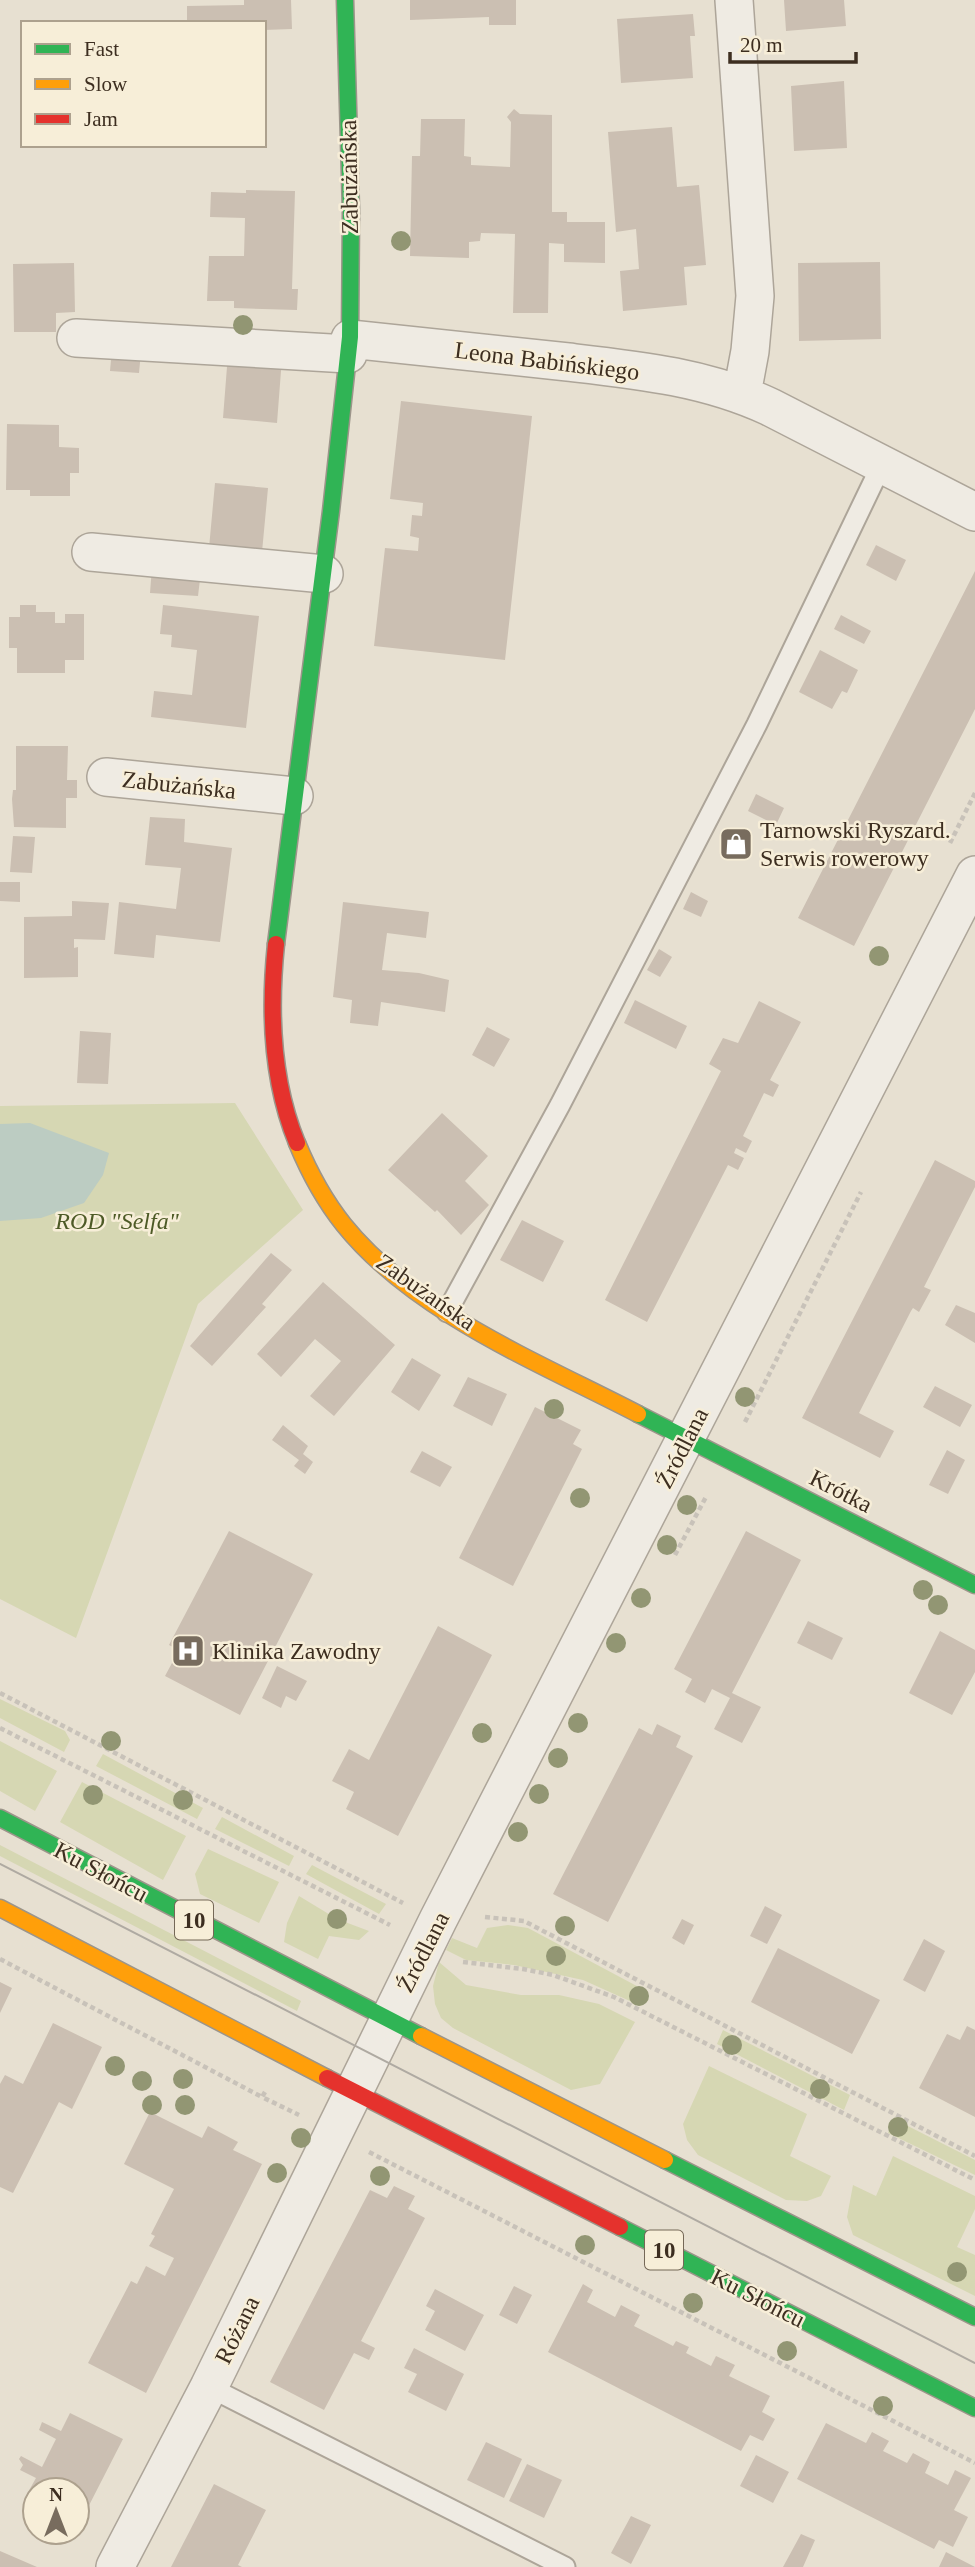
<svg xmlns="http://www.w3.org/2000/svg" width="975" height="2567" viewBox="0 0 975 2567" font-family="'Times New Roman',serif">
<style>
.green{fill:#d6d7b3}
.water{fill:#bcccc2}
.building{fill:#cbbfb2}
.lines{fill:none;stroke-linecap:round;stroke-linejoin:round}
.lane-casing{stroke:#ada599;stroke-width:23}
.street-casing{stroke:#ada599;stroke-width:40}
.fast-casing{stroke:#9c958a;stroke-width:19}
.slow-casing{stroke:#9c958a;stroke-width:19}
.jam-casing{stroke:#9c958a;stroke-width:19}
.path{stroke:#c8c2b9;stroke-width:4.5;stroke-dasharray:5 3.5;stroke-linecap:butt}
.lane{stroke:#efebe3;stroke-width:19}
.street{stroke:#efebe3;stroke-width:37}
.fast{stroke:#30b455;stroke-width:16}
.slow{stroke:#ff9f0a;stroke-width:16}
.jam{stroke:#e5322d;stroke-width:16}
.tram{stroke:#afaaa2;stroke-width:2}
.tree{fill:#929673}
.labels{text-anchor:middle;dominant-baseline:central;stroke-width:5;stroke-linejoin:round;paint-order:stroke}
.shield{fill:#f7eed8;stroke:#756857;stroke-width:2}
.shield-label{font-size:23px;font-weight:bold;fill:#3d2e20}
.street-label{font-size:24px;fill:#3d2e20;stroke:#f7eed8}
.poi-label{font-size:24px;fill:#3d2e20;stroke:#f7eed8;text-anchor:start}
.park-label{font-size:24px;font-style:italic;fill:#4d5a26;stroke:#f7eed8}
</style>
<rect width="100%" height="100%" fill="#e7e0d1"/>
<path class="green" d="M235,1103l68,107 -105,94 -122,334 -76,-39v-493z
M0,1699l65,32 5,9 -6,12 -64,-34z
M0,1741l57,30 -22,40 -35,-20z
M103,1754l100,54 -6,11 -101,-53z
M82,1782l104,54 -23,44 -103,-58z
M222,1817l72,39 -5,10 -74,-37z
M0,1845l301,156 -4,10 -297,-155z
M208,1849l71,33 -20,41 -59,-29 -5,-20z
M312,1865l74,39 -7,10 -73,-40z
M299,1896l38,23 32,12 -10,9 -30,-4 -11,23 -34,-17 3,-19z
M508,1925l20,3 120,64 -7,14 -58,-26 -69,-15 -48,-5 -20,-10 6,-12 25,10 10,-20z
M439,1962l27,23 55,10h38l40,9 36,18 -35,62 -29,6 -118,-62 -12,-10 -6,-14 -2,-18z
M723,2030l127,65 -6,15 -127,-66z
M709,2066l98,48 -17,42 41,20 -10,20 -14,5 -21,-1 -88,-45 -11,-15 -4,-16z
M894,2119l81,41v15l-87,-42z
M893,2156l82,40v13l-18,38 18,8v41l-122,-61 -6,-18 6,-32 23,11z"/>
<path class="water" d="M30,1123l79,30 -6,22 -19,28 -43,15 -41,3v-97z"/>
<path class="building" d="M244,0h47l1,29 -28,1v-7h-77v-17l57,-1z
M410,0h106v25h-27v-8l-79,3z
M784,0h60l2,26 -60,5z
M693,14l2,22h-5l3,42 -72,5 -4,-64z
M844,81l3,67 -53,3 -3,-65z
M514,109l6,5 32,1v97h15v10h38v41l-41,-1v-18l-15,-1 -1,70h-35l2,-79 -34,-1 -1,8 -11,1v16l-59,-2 2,-100h8l1,-37h44l-1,37 7,1v8l39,2 1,-45 -4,-5z
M672,127l5,60 22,-2 7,80 -22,2 3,38 -64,6 -3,-40 19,-2 -3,-40 -20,3 -8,-100z
M246,190l49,1 -3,98h6l-1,21 -63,-2v-7h-27l2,-45h35l1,-38 -35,-1 1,-25 35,1z
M880,262l1,77 -82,2 -1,-78z
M74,263l1,49 -19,1v19h-42l-1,-68z
M112,349l29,3 -2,21 -29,-2z
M228,354l54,4 -5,65 -54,-5z
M401,401l131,15 -27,244 -131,-14 11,-98 33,3 1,-13 -9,-2 2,-21 10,1 1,-13 -33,-4z
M7,424l52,1v22l20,1v25h-9v23h-40v-6h-24z
M215,483l53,5 -6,64 -53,-4z
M876,545l30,15 -10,21 -30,-16z
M152,567l49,4 -3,25 -48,-3z
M975,571v138l-121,237 -56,-28z
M20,605h16v7h19v11h10v-9h19v46h-19v13h-48v-25h-8v-31h11z
M163,605l96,11 -13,112 -95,-11 3,-26 38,4 5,-45 -26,-3 1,-12 -12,-1z
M841,615l30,16 -7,13 -30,-15z
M820,650l38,20 -11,23 -5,-2 -10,18 -33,-17z
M16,746h52l-1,34h10v18h-11v30l-52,-1 -2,-28 1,-9h3z
M756,794l28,14 -8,17 -28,-14z
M150,817l35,2 -1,23 48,6 -12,94 -64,-7 -2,23 -40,-4 5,-52 57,7 5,-41 -36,-3z
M13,836l22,1 -3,36 -22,-1z
M0,882h20v20l-20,-1z
M691,892l17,9 -7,16 -18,-8z
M72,901l37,2 -4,37 -31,-1v9l4,-1v30l-54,1v-61l48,-1z
M343,902l86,10 -3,26 -39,-5 -5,37 37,3 30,7 -4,32 -64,-10 -3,24 -28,-3 2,-23 -19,-3z
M659,949l13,8 -12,20 -13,-7z
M635,1000l52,26 -11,23 -52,-26z
M759,1001l42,21 -31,58 9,5 -6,12 -9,-4 -21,43 9,5 -6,12 -10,-5 -2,5 10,5 -6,12 -10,-5 -81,157 -42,-22 116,-229 -12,-7 14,-26 15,5z
M487,1027l23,12 -16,28 -22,-12z
M80,1031l31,2 -3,51 -31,-1z
M442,1113l46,43 -23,25 24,24 -28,30 -24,-25 -2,2 -47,-42z
M935,1160l40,21v6l-51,100 7,3 -12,22 -6,-4 -2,3 -52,102 35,18 -14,27 -78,-40z
M522,1220l42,21 -21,41 -43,-22z
M271,1253l21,17 -30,34 4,3 -54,59 -22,-20z
M323,1282l72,63 -61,71 -24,-20 31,-35 -26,-22 -34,38 -24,-23z
M956,1305l19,8v30l-30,-18z
M412,1358l29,17 -22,36 -28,-19z
M468,1377l39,17 -15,32 -39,-20z
M935,1386l37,19 -12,22 -37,-20z
M535,1407l46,23 -8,14 9,5 -69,137 -54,-28z
M283,1425l25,21 -5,8 10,8 -8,12 -11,-8 5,-6 -27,-20z
M947,1450l18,10 -17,34 -19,-9z
M422,1451l30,16 -12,20 -30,-15z
M229,1531l84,43 -73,141 -75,-39 14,-26 -10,-5z
M746,1531l55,29 -69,133 29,14 -19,36 -28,-14 16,-31 -18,-9 -7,14 -20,-11 7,-13 -18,-10z
M808,1621l35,17 -11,22 -35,-17z
M438,1626l54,29 -94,181 -52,-27 8,-17 -22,-11 17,-32 20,11z
M940,1631l35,19v22l-23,43 -43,-22z
M277,1666l30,15 -11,20 -10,-5 -5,12 -19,-10z
M657,1724l24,12 -5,11 17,9 -85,166 -55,-28 86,-166 13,7z
M765,1906l17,9 -15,29 -17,-8z
M682,1919l12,6 -10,20 -12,-7z
M924,1939l21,12 -20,41 -22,-12z
M778,1948l102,52 -28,54 -101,-52z
M0,1982l12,6 -12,25z
M53,2023l49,24 -30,62 -13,-7 -46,91 -13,-6v-103l5,-9 18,9z
M967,2026l8,4v87l-56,-29 28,-54 13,6z
M150,2112l52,26 6,-12 30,16 -5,8 29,14 -116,229 -58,-30 43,-82 6,3 9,-18 19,10 9,-18 -25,-12 6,-10 -4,-2 23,-45 -50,-25z
M394,2186l21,10 -7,13 17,9 -64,123 14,7 -6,12 -15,-7 -30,57 -54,-28 100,-192 17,8z
M583,2284l10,6 -6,12 28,15 6,-12 19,10 -6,11 39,20 3,-5 13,6 -3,6 25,13 5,-10 19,9 -6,11 41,20 -8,16 13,7 -12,22 -13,-6 -9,16 -193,-99z
M514,2286l18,9 -15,29 -18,-9z
M435,2289l49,26 -19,36 -40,-21 10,-19 -9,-5z
M414,2348l50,26 -18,37 -38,-19 9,-18 -13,-6z
M70,2413l53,26 -42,82 -4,-2v-29h-42v8l-8,-4 9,-16 -16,-8 3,-5 -4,-6 2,-3 21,11 14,-28 -17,-9 3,-8 19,9z
M826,2423l40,20 6,-11 17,9 -6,10 24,12 6,-10 17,9 -5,11 23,12 7,-15 16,8 -17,32 14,7 -15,30 -14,-7 -5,9 -137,-70z
M486,2442l36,17 -18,39 -37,-18z
M756,2455l33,17 -16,31 -33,-17z
M527,2464l35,16 -18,38 -35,-17z
M214,2484l52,26 -28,55 4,2h-71z
M631,2516l20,9 -20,39 -20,-11z
M801,2534l14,6 -12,27h-20z
M0,2551l37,16h-37z
M946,2552l29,15h-36z"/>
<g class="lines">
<defs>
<path id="lane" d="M447,1312l113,-207 197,-381 125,-260
M209,2387l356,180"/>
<path id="street" d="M734,0l21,296 -5,55 -8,43
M76,338l272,16
M350,339c72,8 145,15 218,23 70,8 138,15 202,45l205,105
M91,552l233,22
M106,777l188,19
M115,2567l94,-180 229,-467 537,-1045"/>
<path id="fast" d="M276,944l55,-433 19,-174 1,-126 -6,-211
M638,1414l337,171
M0,1818l421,218
M665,2160l310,157
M620,2227l355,181"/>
<path id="slow" d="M297,1143c12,29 27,57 47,82 71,88 196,138 294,189
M0,1908l327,170
M421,2036l244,124"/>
<path id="jam" d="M276,944c-7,67 -5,136 21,199
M327,2078l293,149"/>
</defs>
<use href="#lane" class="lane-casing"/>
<use href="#street" class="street-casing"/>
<use href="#fast" class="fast-casing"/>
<use href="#slow" class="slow-casing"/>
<use href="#jam" class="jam-casing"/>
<path class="path" d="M950,843l25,-50
M745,1422l116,-230
M675,1555l32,-60
M0,1693l403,210
M0,1728l390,197
M485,1917l39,4 451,235
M0,1959l262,138
M463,1962l60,7 30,6 61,22 361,183
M265,2092l-3,5 37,18
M369,2152l606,311"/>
<use href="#lane" class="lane"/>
<use href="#street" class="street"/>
<use href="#fast" class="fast"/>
<use href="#slow" class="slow"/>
<use href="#jam" class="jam"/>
<path class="tram" d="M0,1864l975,499"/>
</g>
<g class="tree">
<circle cx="401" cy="241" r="10"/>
<circle cx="243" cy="325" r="10"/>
<circle cx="879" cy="956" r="10"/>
<circle cx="745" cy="1397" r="10"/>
<circle cx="554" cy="1409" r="10"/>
<circle cx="580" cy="1498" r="10"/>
<circle cx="687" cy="1505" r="10"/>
<circle cx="667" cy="1545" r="10"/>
<circle cx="923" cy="1590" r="10"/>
<circle cx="641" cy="1598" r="10"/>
<circle cx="938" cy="1605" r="10"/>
<circle cx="616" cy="1643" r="10"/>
<circle cx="578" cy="1723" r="10"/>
<circle cx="482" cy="1733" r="10"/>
<circle cx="111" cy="1741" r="10"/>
<circle cx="558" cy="1758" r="10"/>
<circle cx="539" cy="1794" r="10"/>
<circle cx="93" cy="1795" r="10"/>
<circle cx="183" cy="1800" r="10"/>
<circle cx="518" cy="1832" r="10"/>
<circle cx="337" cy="1919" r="10"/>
<circle cx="565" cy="1926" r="10"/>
<circle cx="556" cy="1956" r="10"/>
<circle cx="639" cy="1996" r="10"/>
<circle cx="732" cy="2045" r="10"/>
<circle cx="115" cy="2066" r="10"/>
<circle cx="183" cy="2079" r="10"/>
<circle cx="142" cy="2081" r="10"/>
<circle cx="820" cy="2089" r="10"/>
<circle cx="152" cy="2105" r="10"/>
<circle cx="185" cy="2105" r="10"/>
<circle cx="898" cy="2127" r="10"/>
<circle cx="301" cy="2138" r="10"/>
<circle cx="277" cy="2173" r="10"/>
<circle cx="380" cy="2176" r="10"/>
<circle cx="585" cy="2245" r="10"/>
<circle cx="957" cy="2272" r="10"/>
<circle cx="693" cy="2303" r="10"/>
<circle cx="787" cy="2351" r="10"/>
<circle cx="883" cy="2406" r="10"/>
</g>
<defs>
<symbol id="shop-square" viewBox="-11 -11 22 22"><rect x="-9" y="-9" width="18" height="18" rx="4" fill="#786c5e" stroke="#f7eed8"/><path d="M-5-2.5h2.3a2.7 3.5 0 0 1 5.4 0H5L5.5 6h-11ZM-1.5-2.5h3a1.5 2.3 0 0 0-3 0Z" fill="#fff"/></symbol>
<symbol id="hospital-square" viewBox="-11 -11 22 22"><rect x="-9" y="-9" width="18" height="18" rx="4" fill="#786c5e" stroke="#f7eed8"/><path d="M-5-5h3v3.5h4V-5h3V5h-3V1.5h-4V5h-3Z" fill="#fff"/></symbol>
</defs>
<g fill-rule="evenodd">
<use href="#shop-square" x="717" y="825" width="38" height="38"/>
<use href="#hospital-square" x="169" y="1632" width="38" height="38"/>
</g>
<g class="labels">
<g class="shield">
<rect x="175" y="1900.5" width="38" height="39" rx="5"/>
<rect x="645" y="2230.5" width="38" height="39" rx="5"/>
</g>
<g class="shield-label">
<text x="194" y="1920">10</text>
<text x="664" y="2250">10</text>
</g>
<g class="street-label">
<text transform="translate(349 177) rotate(-91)">Zabużańska</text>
<text transform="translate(547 361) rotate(7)">Leona Babińskiego</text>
<text transform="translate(179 785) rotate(6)">Zabużańska</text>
<text transform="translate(426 1292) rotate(35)">Zabużańska</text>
<text transform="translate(682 1448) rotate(-63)">Źródlana</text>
<text transform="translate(841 1491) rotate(27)">Krótka</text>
<text transform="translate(101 1872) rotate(28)">Ku Słońcu</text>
<text transform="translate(423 1952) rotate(-63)">Źródlana</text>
<text transform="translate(758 2298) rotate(27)">Ku Słońcu</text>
<text transform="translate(237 2330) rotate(-64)">Różana</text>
</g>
<g class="poi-label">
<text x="760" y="830">Tarnowski Ryszard.<tspan x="760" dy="28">Serwis rowerowy</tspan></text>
<text x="212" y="1651">Klinika Zawodny</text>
</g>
<g class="park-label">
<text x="117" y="1221">ROD "Selfa"</text>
</g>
</g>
<rect x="21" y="21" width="245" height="126" fill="#f7eed8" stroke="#ada18e" stroke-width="2"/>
<rect x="35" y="44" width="35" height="10" fill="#30b455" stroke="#ada18e" stroke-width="2"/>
<text x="84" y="56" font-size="21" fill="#3d2e20">Fast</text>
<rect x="35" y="79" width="35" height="10" fill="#ff9f0a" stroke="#ada18e" stroke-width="2"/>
<text x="84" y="91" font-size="21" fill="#3d2e20">Slow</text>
<rect x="35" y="114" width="35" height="10" fill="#e5322d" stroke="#ada18e" stroke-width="2"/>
<text x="84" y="126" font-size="21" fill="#3d2e20">Jam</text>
<g transform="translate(56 2511)"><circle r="33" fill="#f7eed8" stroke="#ada18e" stroke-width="2"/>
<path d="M0-5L12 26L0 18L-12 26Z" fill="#786c5e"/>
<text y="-10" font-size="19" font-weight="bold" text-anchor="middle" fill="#3d2e20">N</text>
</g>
<path d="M730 52v10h126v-10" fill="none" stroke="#3d2e20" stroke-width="3.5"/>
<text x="740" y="52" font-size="21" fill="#3d2e20" stroke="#f7eed8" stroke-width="5" paint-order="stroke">20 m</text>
</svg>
